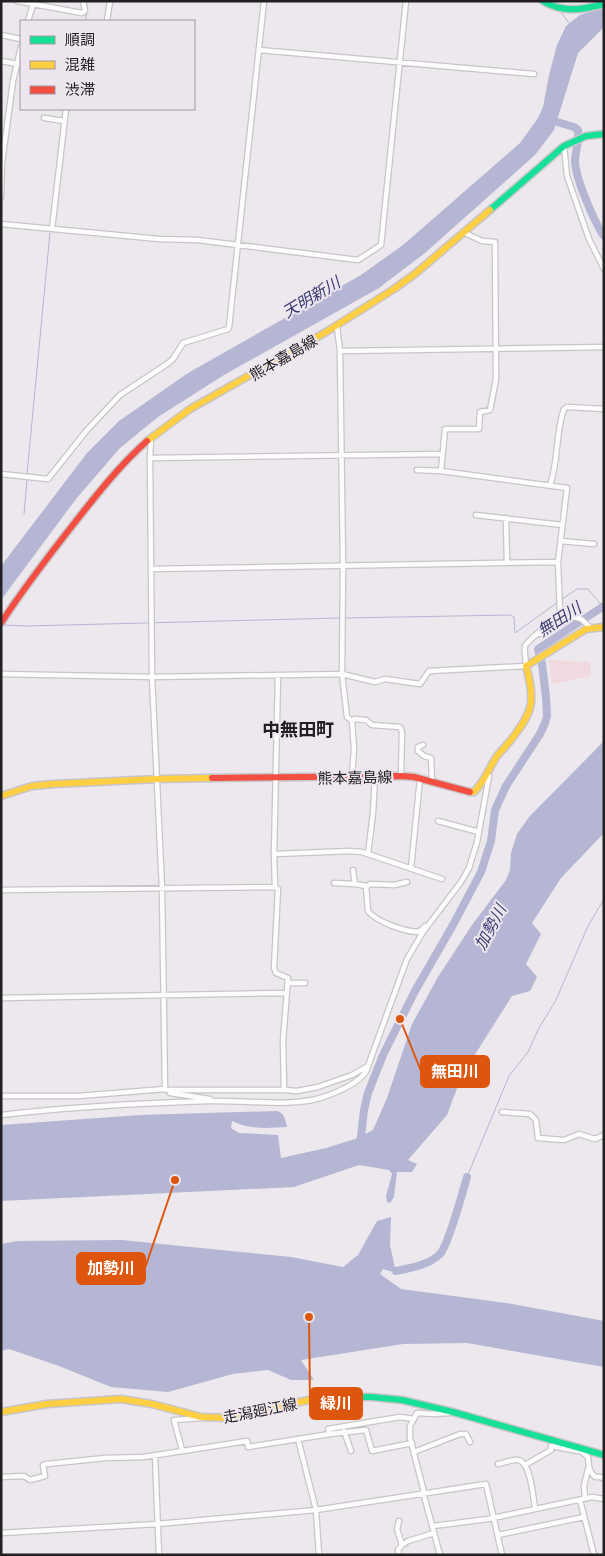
<svg xmlns="http://www.w3.org/2000/svg" width="605" height="1556" viewBox="0 0 605 1556" font-family="'Noto Serif','Noto Sans JP',serif">
<style>
.green{fill:#f1d9e0}
.water{fill:#b4b6d3}
.lines{fill:none;stroke-linecap:round;stroke-linejoin:round}
.stream{stroke:#b4b6d3;stroke-width:1}
.river{stroke:#b4b6d3;stroke-width:8}
.street-casing{stroke:#c8c5c8;stroke-width:7}
.fast-casing{stroke:#c8c5c8;stroke-width:9}
.slow-casing{stroke:#c8c5c8;stroke-width:9}
.jam-casing{stroke:#c8c5c8;stroke-width:9}
.street{stroke:#fcfcfc;stroke-width:4.5}
.fast{stroke:#16e098;stroke-width:6}
.slow{stroke:#ffcf43;stroke-width:6}
.jam{stroke:#f24e42;stroke-width:6}
.labels{text-anchor:middle;dominant-baseline:central;stroke-width:4;stroke-linejoin:round;paint-order:stroke}
.street-label{font-size:15px;fill:#232023;stroke:#eee6ef}
.water-label{font-size:16px;font-style:italic;fill:#3a3c71;stroke:#eee6ef}
.quarter-label{font-size:18px;font-weight:bold;fill:#232023;stroke:#eee6ef}
.leader{fill:none;stroke:#de560d;stroke-width:2}
.callout-dot{fill:#de560d;stroke:#eee6ef;stroke-width:2}
.callout{fill:#de560d;stroke:#de560d;stroke-width:2}
.callout-label{font-size:16px;text-anchor:middle;font-weight:bold;fill:#fff}
</style>
<rect width="100%" height="100%" fill="#ede8ed"/>
<path class="green" d="M549,660l41,2 1,14 -39,8z"/>
<path class="water" d="M604,7v20l-26,26 -24,77 -19,25 -110,98 -46,35 -155,87 -66,42 -38,31 -44,51 -75,101v-34l86,-113 32,-32 69,-48 173,-98 42,-30 117,-102 18,-25 5,-11 6,-32 8,-30 9,-19 14,-11z
M604,741v92l-43,45 -29,45 9,11 -15,30 11,13 -7,14 -18,5 -50,79 -15,40 -39,45 9,4 -5,8h-15l-3,25 -4,6 -3,-1 -1,-6 6,-22 -3,-4 -30,-5 -65,22 -293,14v-76l139,-10 137,-4c7,2 9,9 10,16 -19,1 -37,3 -55,-6l-1,7 8,5 39,2 3,23 45,-10 29,-9 18,-9 14,-32 25,-74 26,-47 34,-52 34,-45 4,-10 1,-17 6,-19 12,-17z
M391,1217l-1,28 6,28 -13,-4 -3,5 21,15 105,14 98,18v46l-137,-24 -64,1 -102,16 13,20h-23l-23,-10 -35,4 -65,18 -57,-5 -52,-21 -50,-17 -8,2v-107l16,-3 105,-1 169,17 52,10 15,-12 19,-34z"/>
<g class="lines">
<path class="stream" d="M559,10l10,13
M86,21l1,-19
M62,119l1,-7
M53,199l9,-75
M52,210l1,-7
M27,474l23,-241
M24,514l3,-34
M561,600l16,-11h11l15,18
M344,618l166,-3 4,2 1,16 43,-31
M4,625l22,1 314,-8
M467,1177l42,-101 19,-24 11,-24 17,-28 32,-74 16,-27
M583,1505l14,50"/>
<path class="river" d="M547,119l27,8 4,3c2,11 -3,21 -3,32 1,17 19,60 29,74
M360,1145l4,-35 4,-17 15,-38 32,-64 38,-66 28,-53 10,-31 4,-31 11,-24 34,-52 5,-11 2,-7 -1,-19 -4,-33 -4,-15 66,-43
M396,1271c15,-3 33,-6 44,-17 8,-8 23,-63 27,-77"/>
<defs>
<path id="street" d="M17,1l65,12 3,-2 -2,-10
M28,21l6,-20
M107,21l3,-20
M1,35l20,4
M259,50l275,24
M1,61l17,3
M44,118l20,3
M564,146l3,30 22,63 15,30
M1,197l1,-34 11,-82 8,-34
M1,224l158,15 39,1 160,20 23,-15 25,-244
M52,229l14,-120
M337,327l3,24 3,214 -1,109 5,43 5,4 2,27 -2,29
M340,351l264,-4
M151,438l-1,20 2,219 10,211 3,201
M150,458l292,-4
M417,470l24,1
M1,474l47,5 39,-49 33,-35 47,-31 6,-5 10,-16 45,-14 1,-2 35,-326
M550,485c9,-24 5,-52 14,-76l3,-2 37,2
M476,515l86,10
M506,518l1,45
M561,541l33,3
M151,569l407,-7
M540,634l34,-17 7,2 9,8
M1,674l151,3 190,-3 33,8 10,-3 35,5 9,-13 97,-5c0,-6 -2,-14 -1,-20 2,-5 29,-26 35,-33l-2,-51 9,-74 -126,-17 4,-42h34l1,-17 10,-2 6,-31 -1,-137 -13,-1 -19,-9
M278,675l-4,179 1,33 3,2 -4,79 2,5 12,5 -5,63 1,49
M352,721l2,-2 12,1 6,5 28,2 2,5 -1,44
M423,745l-5,2v4l6,5 7,2 1,24
M438,821l41,11
M274,854l76,-3 12,1 80,27
M368,854l5,-41 2,-36
M411,868l9,-89
M353,870l2,14
M334,883l21,1 11,2 2,25c8,11 38,21 51,21l6,-6
M366,887l4,-3 24,1 13,-3
M1,890l274,-3
M288,983h17
M1,998l286,-5
M170,1093l40,6 1,1
M1,1096h77l87,-7 2,1h117l13,1 21,-4 34,-12 16,-9 39,-107 16,-27 38,-50 8,-14 8,-26 12,-66
M502,1112l28,2 6,6 2,18 26,2 15,-6 16,5 9,-4
M1,1115c69,-8 139,-12 209,-14 33,-1 69,5 102,-1 15,-3 53,-17 56,-34
M344,1431l7,20
M330,1434l36,-4 6,21 40,-8
M298,1439l18,71 3,45
M577,1448l11,9c1,9 0,13 7,20h6l3,2
M182,1450l-8,-30 29,-2
M414,1452l46,-18h6l4,8
M155,1455l4,100
M498,1464c6,-1 15,-5 20,-4 13,2 15,38 17,48
M525,1465l26,-15v-4l27,5
M1,1477l23,-1 6,4 15,-4 -2,-11 4,-1 58,-6 39,-1 103,-16 1,6 82,-13 -2,-5 72,-12 14,2
M423,1492l17,63
M424,1492l-14,-54v-12l7,-13 17,1 15,-1
M585,1498l-1,-12 4,-17
M580,1500l14,55
M433,1526l55,-7 104,-22 12,2
M1,1533l156,-9 159,-14 170,-26 16,71
M498,1535l86,-18
M402,1545l6,-4 26,-8
M399,1555l-1,-5 4,-5 -5,-16 2,-8"/>
<path id="fast" d="M543,1c19,12 40,9 61,3
M490,210l74,-64 22,-10 18,-2
M322,1397h49l31,3 51,12 151,43"/>
<path id="slow" d="M147,441l43,-32 136,-77 68,-43 22,-16 74,-63
M470,792h4c11,-11 15,-24 23,-36 4,-5 9,-10 13,-15 23,-29 26,-39 16,-75l60,-37 18,-2
M1,796l31,-10 21,-2 105,-5 54,-1
M1,1412l46,-8 74,-5 31,5 49,13 28,1 93,-21"/>
<path id="jam" d="M1,623c23,-35 49,-69 75,-102 22,-28 44,-56 71,-80
M212,778l189,-2 13,1 56,15"/>
</defs>
<use href="#street" class="street-casing"/>
<use href="#fast" class="fast-casing"/>
<use href="#slow" class="slow-casing"/>
<use href="#jam" class="jam-casing"/>
<use href="#street" class="street"/>
<use href="#fast" class="fast"/>
<use href="#slow" class="slow"/>
<use href="#jam" class="jam"/>
</g>
<g class="labels">
<g class="street-label">
<text transform="translate(283 357) rotate(-30)">熊本嘉島線</text>
<text transform="translate(355 777) rotate(-1)">熊本嘉島線</text>
<text transform="translate(260 1410) rotate(-11)">走潟廻江線</text>
</g>
<g class="water-label">
<text transform="translate(311 297) rotate(-31)">天明新川</text>
<text transform="translate(559 619) rotate(-33)">無田川</text>
<text transform="translate(490 927) rotate(-62)">加勢川</text>
</g>
<g class="quarter-label">
<text x="298" y="729">中無田町</text>
</g>
</g>
<path class="leader" d="M400 1019L421 1071M175 1180L145 1268M309 1317L310 1404"/>
<g class="callout-dot">
<circle cx="400" cy="1019" r="5"/>
<circle cx="175" cy="1180" r="5"/>
<circle cx="309" cy="1317" r="5"/>
</g>
<g class="callout">
<rect x="421" y="1056" width="68" height="31" rx="5"/>
<rect x="77" y="1253" width="68" height="31" rx="5"/>
<rect x="310" y="1388" width="52" height="31" rx="5"/>
</g>
<g class="callout-label">
<text x="455" y="1077">無田川</text>
<text x="111" y="1274">加勢川</text>
<text x="336" y="1409">緑川</text>
</g>
<rect width="605" height="1556" fill="none" stroke="#232023" stroke-width="5"/>
<rect x="20" y="20" width="175" height="90" fill="#eee6ef" stroke="#9d979d"/>
<rect x="30" y="36" width="25" height="8" fill="#16e098" stroke="#9d979d"/>
<text x="65" y="45" font-size="15" fill="#232023">順調</text>
<rect x="30" y="61" width="25" height="8" fill="#ffcf43" stroke="#9d979d"/>
<text x="65" y="70" font-size="15" fill="#232023">混雑</text>
<rect x="30" y="86" width="25" height="8" fill="#f24e42" stroke="#9d979d"/>
<text x="65" y="95" font-size="15" fill="#232023">渋滞</text>
</svg>
